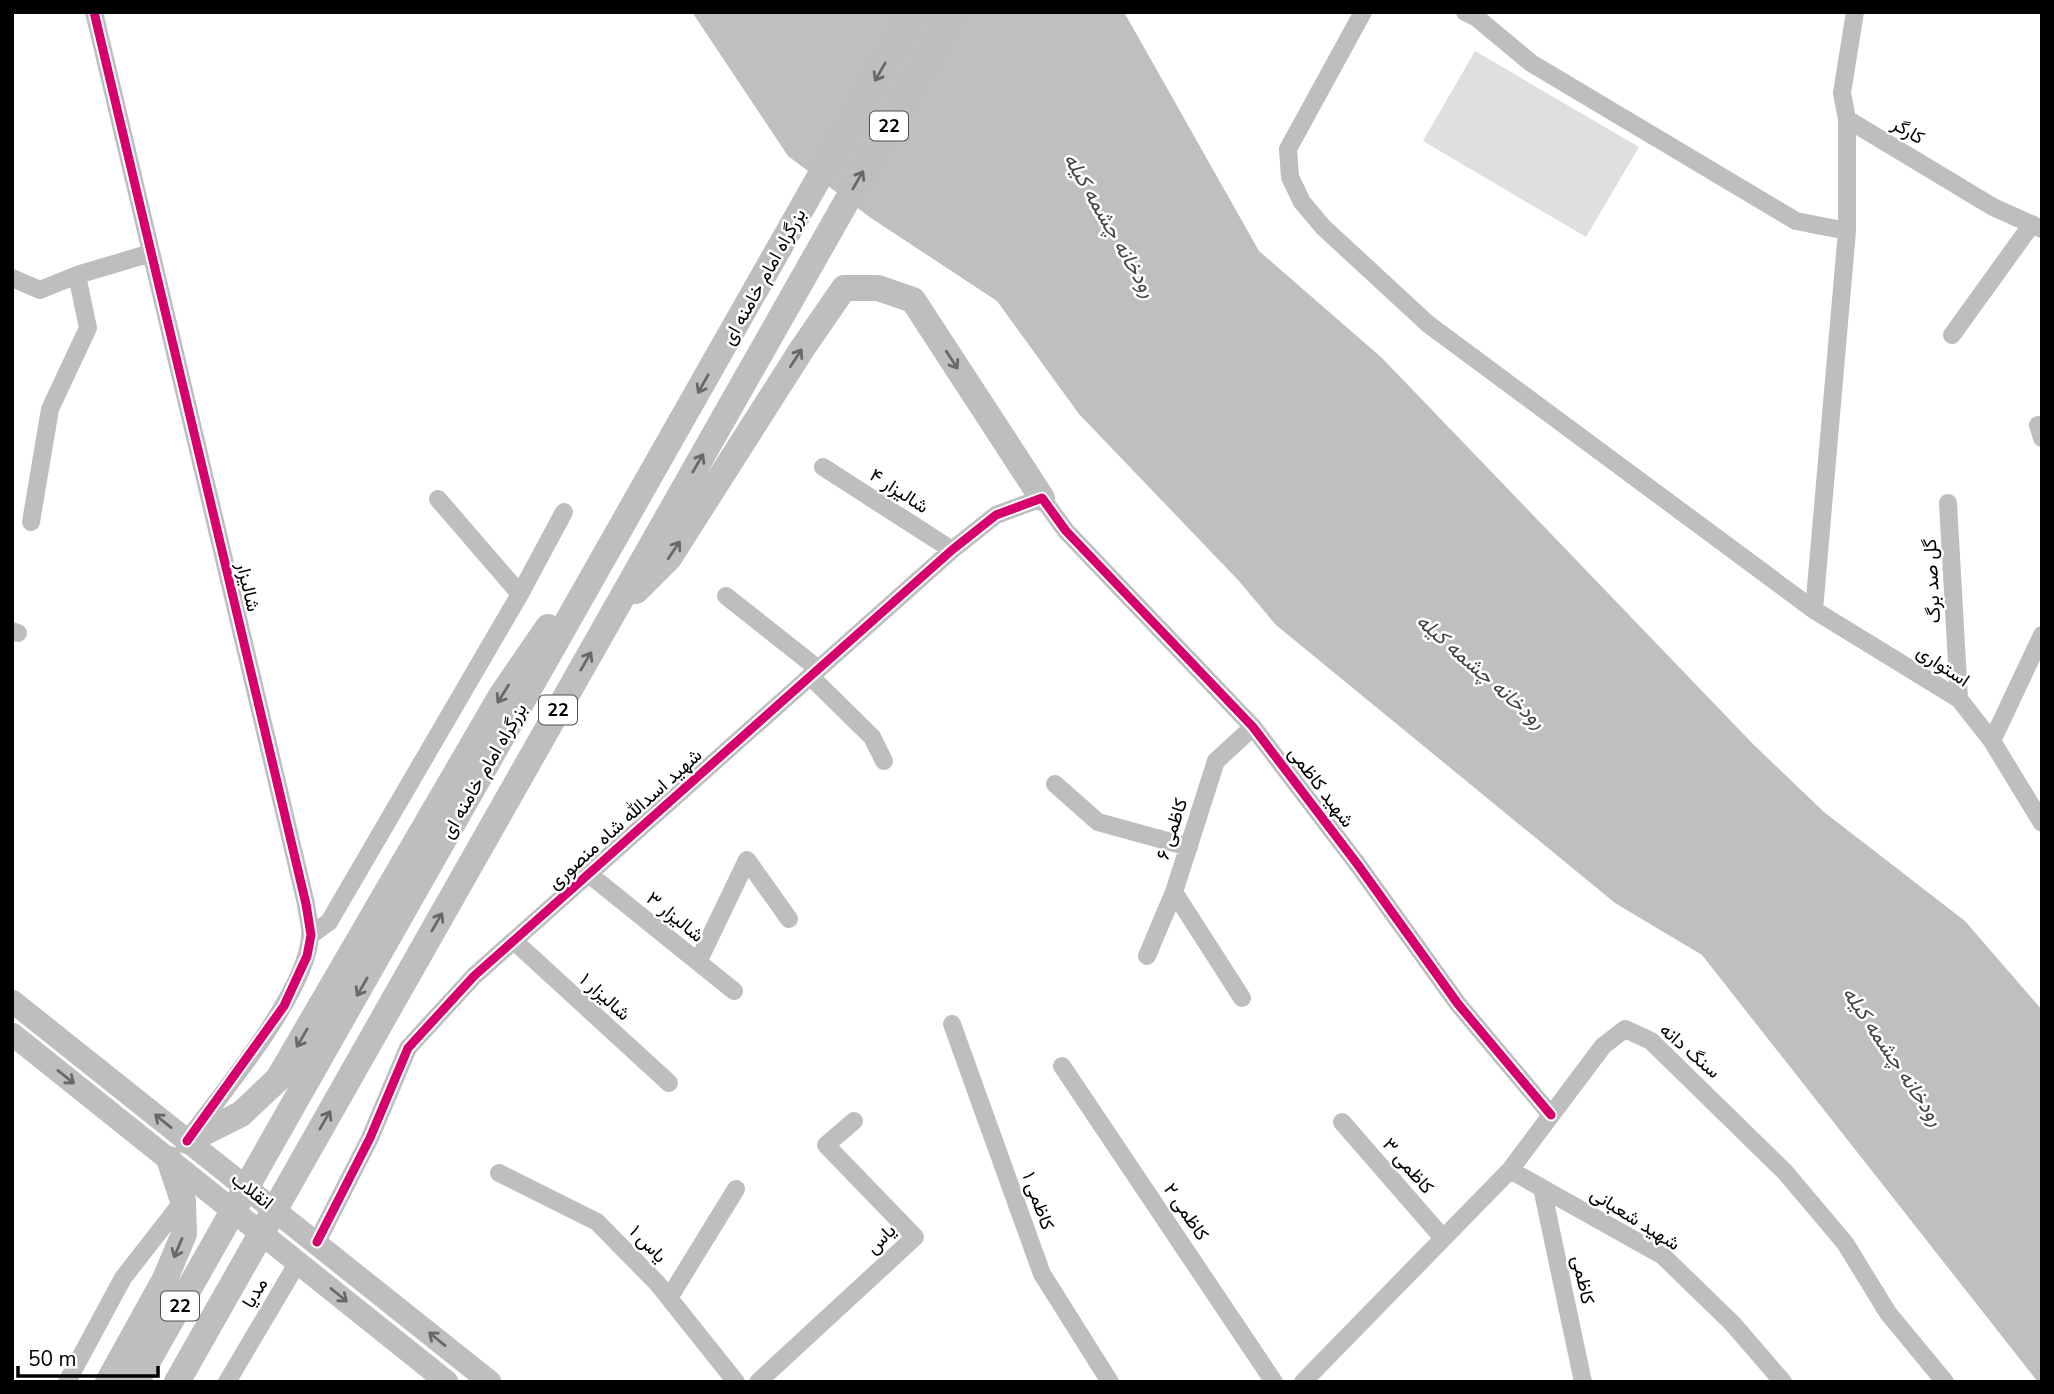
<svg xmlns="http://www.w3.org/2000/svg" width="2054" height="1394" viewBox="0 0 2054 1394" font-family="'Nunito Sans',Vazirmatn,sans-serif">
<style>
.water{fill:#bfbfbf}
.building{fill:#dfdfdf}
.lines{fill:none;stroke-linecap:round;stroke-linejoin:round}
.minor{stroke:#bebebe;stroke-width:18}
.major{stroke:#bebebe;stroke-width:23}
.highway{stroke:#bebebe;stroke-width:26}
.cycleway-casing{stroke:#fff;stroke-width:13}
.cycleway{stroke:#d6006c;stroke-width:9}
.oneway{stroke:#686868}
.labels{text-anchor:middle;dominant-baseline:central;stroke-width:5;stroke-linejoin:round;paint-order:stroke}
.shield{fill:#fff;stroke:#4c4c4c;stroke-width:2}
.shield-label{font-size:18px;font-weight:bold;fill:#000}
.street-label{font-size:19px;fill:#000;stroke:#fff}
.water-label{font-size:21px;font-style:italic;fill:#444;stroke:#fff}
</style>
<rect width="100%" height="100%" fill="#fff"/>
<path class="water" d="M692,12h432l135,239 123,107 371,386 71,68 141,109 77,89v372h-4l-336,-427 -87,-52 -339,-278 -38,-45 -159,-166 -82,-113 -126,-83 -83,-62z"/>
<path class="building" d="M1475,51l164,96 -53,90 -163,-96z"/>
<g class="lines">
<path class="minor" d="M94,12l212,892c1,10 5,22 4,32 -3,56 -86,154 -121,202
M1363,12l-75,137 2,28 12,25 21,25 105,97 386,286 145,89 33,42 50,82
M1465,12l12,6 54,45 265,158 51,10v-112
M1855,12l-13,81 5,26 146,88 49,22
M12,278l28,12 37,-15 74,-22
M1952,335l80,-111
M2038,425l4,13
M823,467l129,83
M438,499l82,95
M1948,503l11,196
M31,522l19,-113 38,-81 -11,-53
M726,596l91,72
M1814,610l33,-379
M12,631l6,2
M810,676l62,61 12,24
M1992,741l50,-106
M1055,784l43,38 91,25
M590,875l144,116
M1174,892l68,106
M311,935l18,-13 191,-328 44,-82
M514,941l155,142
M1147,956l27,-64 42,-131 37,-34
M698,962l49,-102 42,59
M952,1024l90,250 68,108
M1062,1066l212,316
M1342,1122l101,116
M1510,1170l153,86 70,68 50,58
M499,1173l98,49 60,61 79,99
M1542,1188l41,194
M317,1242l53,-104 38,-90 66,-72 478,-426 44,-35 46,-17 24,33 187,196 105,138 100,139 93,111
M669,1298l67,-109
M67,1382l56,-104 60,-77
M227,1382l71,-120
M758,1382l157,-145 -89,-92 28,-24
M1303,1382l207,-212 93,-124 22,-17 26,12 134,131 60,71 43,70 57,69"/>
<path class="major" d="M12,1001l478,381
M12,1034l435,348"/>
<path class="highway" d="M636,591l33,-33 133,-209 42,-61h34l35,12 129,198
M187,1141l54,-27 37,-35 224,-385 46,-67
M108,1382l57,-103 19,-45 -1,-33 -14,-42
M136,1382l777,-1370
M177,1382l777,-1370"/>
<defs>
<path id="cycleway" d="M94,12l212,892 5,31 -4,21 -23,50 -97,135
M317,1242l53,-104 38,-90 66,-72 478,-426 44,-35 46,-17 24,33 187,196 105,138 100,139 93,111"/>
</defs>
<use href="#cycleway" class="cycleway-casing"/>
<use href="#cycleway" class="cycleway"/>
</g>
<defs><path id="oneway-shaft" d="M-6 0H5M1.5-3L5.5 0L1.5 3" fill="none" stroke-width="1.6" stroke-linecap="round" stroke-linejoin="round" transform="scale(1.75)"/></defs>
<g class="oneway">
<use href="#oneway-shaft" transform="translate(880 72) rotate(120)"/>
<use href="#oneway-shaft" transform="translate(858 180) rotate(-60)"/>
<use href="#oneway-shaft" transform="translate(796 358) rotate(-57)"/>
<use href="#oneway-shaft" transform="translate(952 360) rotate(57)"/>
<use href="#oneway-shaft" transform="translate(703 384) rotate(119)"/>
<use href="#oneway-shaft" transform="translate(698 463) rotate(-60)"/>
<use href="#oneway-shaft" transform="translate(674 550) rotate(-56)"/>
<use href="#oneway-shaft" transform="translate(586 661) rotate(-60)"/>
<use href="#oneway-shaft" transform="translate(503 694) rotate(122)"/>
<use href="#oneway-shaft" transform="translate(437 922) rotate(-60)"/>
<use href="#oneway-shaft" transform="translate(362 987) rotate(120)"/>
<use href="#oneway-shaft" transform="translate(302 1038) rotate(120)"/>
<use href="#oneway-shaft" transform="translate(66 1077) rotate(39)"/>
<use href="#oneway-shaft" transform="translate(325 1120) rotate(-60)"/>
<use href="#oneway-shaft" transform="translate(163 1121) rotate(-141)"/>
<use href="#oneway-shaft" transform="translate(178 1248) rotate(113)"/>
<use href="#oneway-shaft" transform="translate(339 1295) rotate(39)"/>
<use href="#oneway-shaft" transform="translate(437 1339) rotate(-141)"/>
</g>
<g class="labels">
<g class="shield">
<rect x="870" y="111.5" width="38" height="29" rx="5"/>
<rect x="539" y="695.5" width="38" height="29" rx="5"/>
<rect x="161" y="1291.5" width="38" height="29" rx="5"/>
</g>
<g class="shield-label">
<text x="889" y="126">22</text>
<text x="558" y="710">22</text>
<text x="180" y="1306">22</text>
</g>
<g class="street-label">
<text transform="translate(1908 131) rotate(31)">کارگر</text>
<text transform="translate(764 277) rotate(-61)">بزرگراه امام خامنه ای</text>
<text transform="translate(899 491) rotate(33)">شالیزار ۴</text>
<text transform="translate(1932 581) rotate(-93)">گل صد برگ</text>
<text transform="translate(248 587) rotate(77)">شالیزار</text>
<text transform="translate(1943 666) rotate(34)">استواری</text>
<text transform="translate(484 771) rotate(-60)">بزرگراه امام خامنه ای</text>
<text transform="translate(1321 787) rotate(53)">شهید کاظمی</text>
<text transform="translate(625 819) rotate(-42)">شهید اسدالله شاه منصوری</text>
<text transform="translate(1172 829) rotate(-72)">کاظمی ۶</text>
<text transform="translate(675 917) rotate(39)">شالیزار ۳</text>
<text transform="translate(605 997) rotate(42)">شالیزار ۱</text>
<text transform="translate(1690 1051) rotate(41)">سنگ دانه</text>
<text transform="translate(1408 1166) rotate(49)">کاظمی ۳</text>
<text transform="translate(252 1191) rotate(38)">انقلاب</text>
<text transform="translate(1038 1201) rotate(70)">کاظمی ۱</text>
<text transform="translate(1186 1212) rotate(56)">کاظمی ۲</text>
<text transform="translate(1635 1219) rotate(32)">شهید شعبانی</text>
<text transform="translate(881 1239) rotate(-45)">یاس</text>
<text transform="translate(648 1244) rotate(46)">یاس ۱</text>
<text transform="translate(1583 1280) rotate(78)">کاظمی</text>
<text transform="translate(255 1293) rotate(-59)">مدیا</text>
</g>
<g class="water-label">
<text transform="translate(1110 225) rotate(60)">رودخانه چشمه کیله</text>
<text transform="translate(1481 671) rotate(41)">رودخانه چشمه کیله</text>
<text transform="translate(1893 1056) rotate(56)">رودخانه چشمه کیله</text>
</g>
</g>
<rect width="2054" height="1394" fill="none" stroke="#000000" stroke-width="28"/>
<path d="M18 1366v10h140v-10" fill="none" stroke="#000000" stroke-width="3.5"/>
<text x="28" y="1366" font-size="21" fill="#000000" stroke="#ffffff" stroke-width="5" paint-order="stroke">50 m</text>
</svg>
